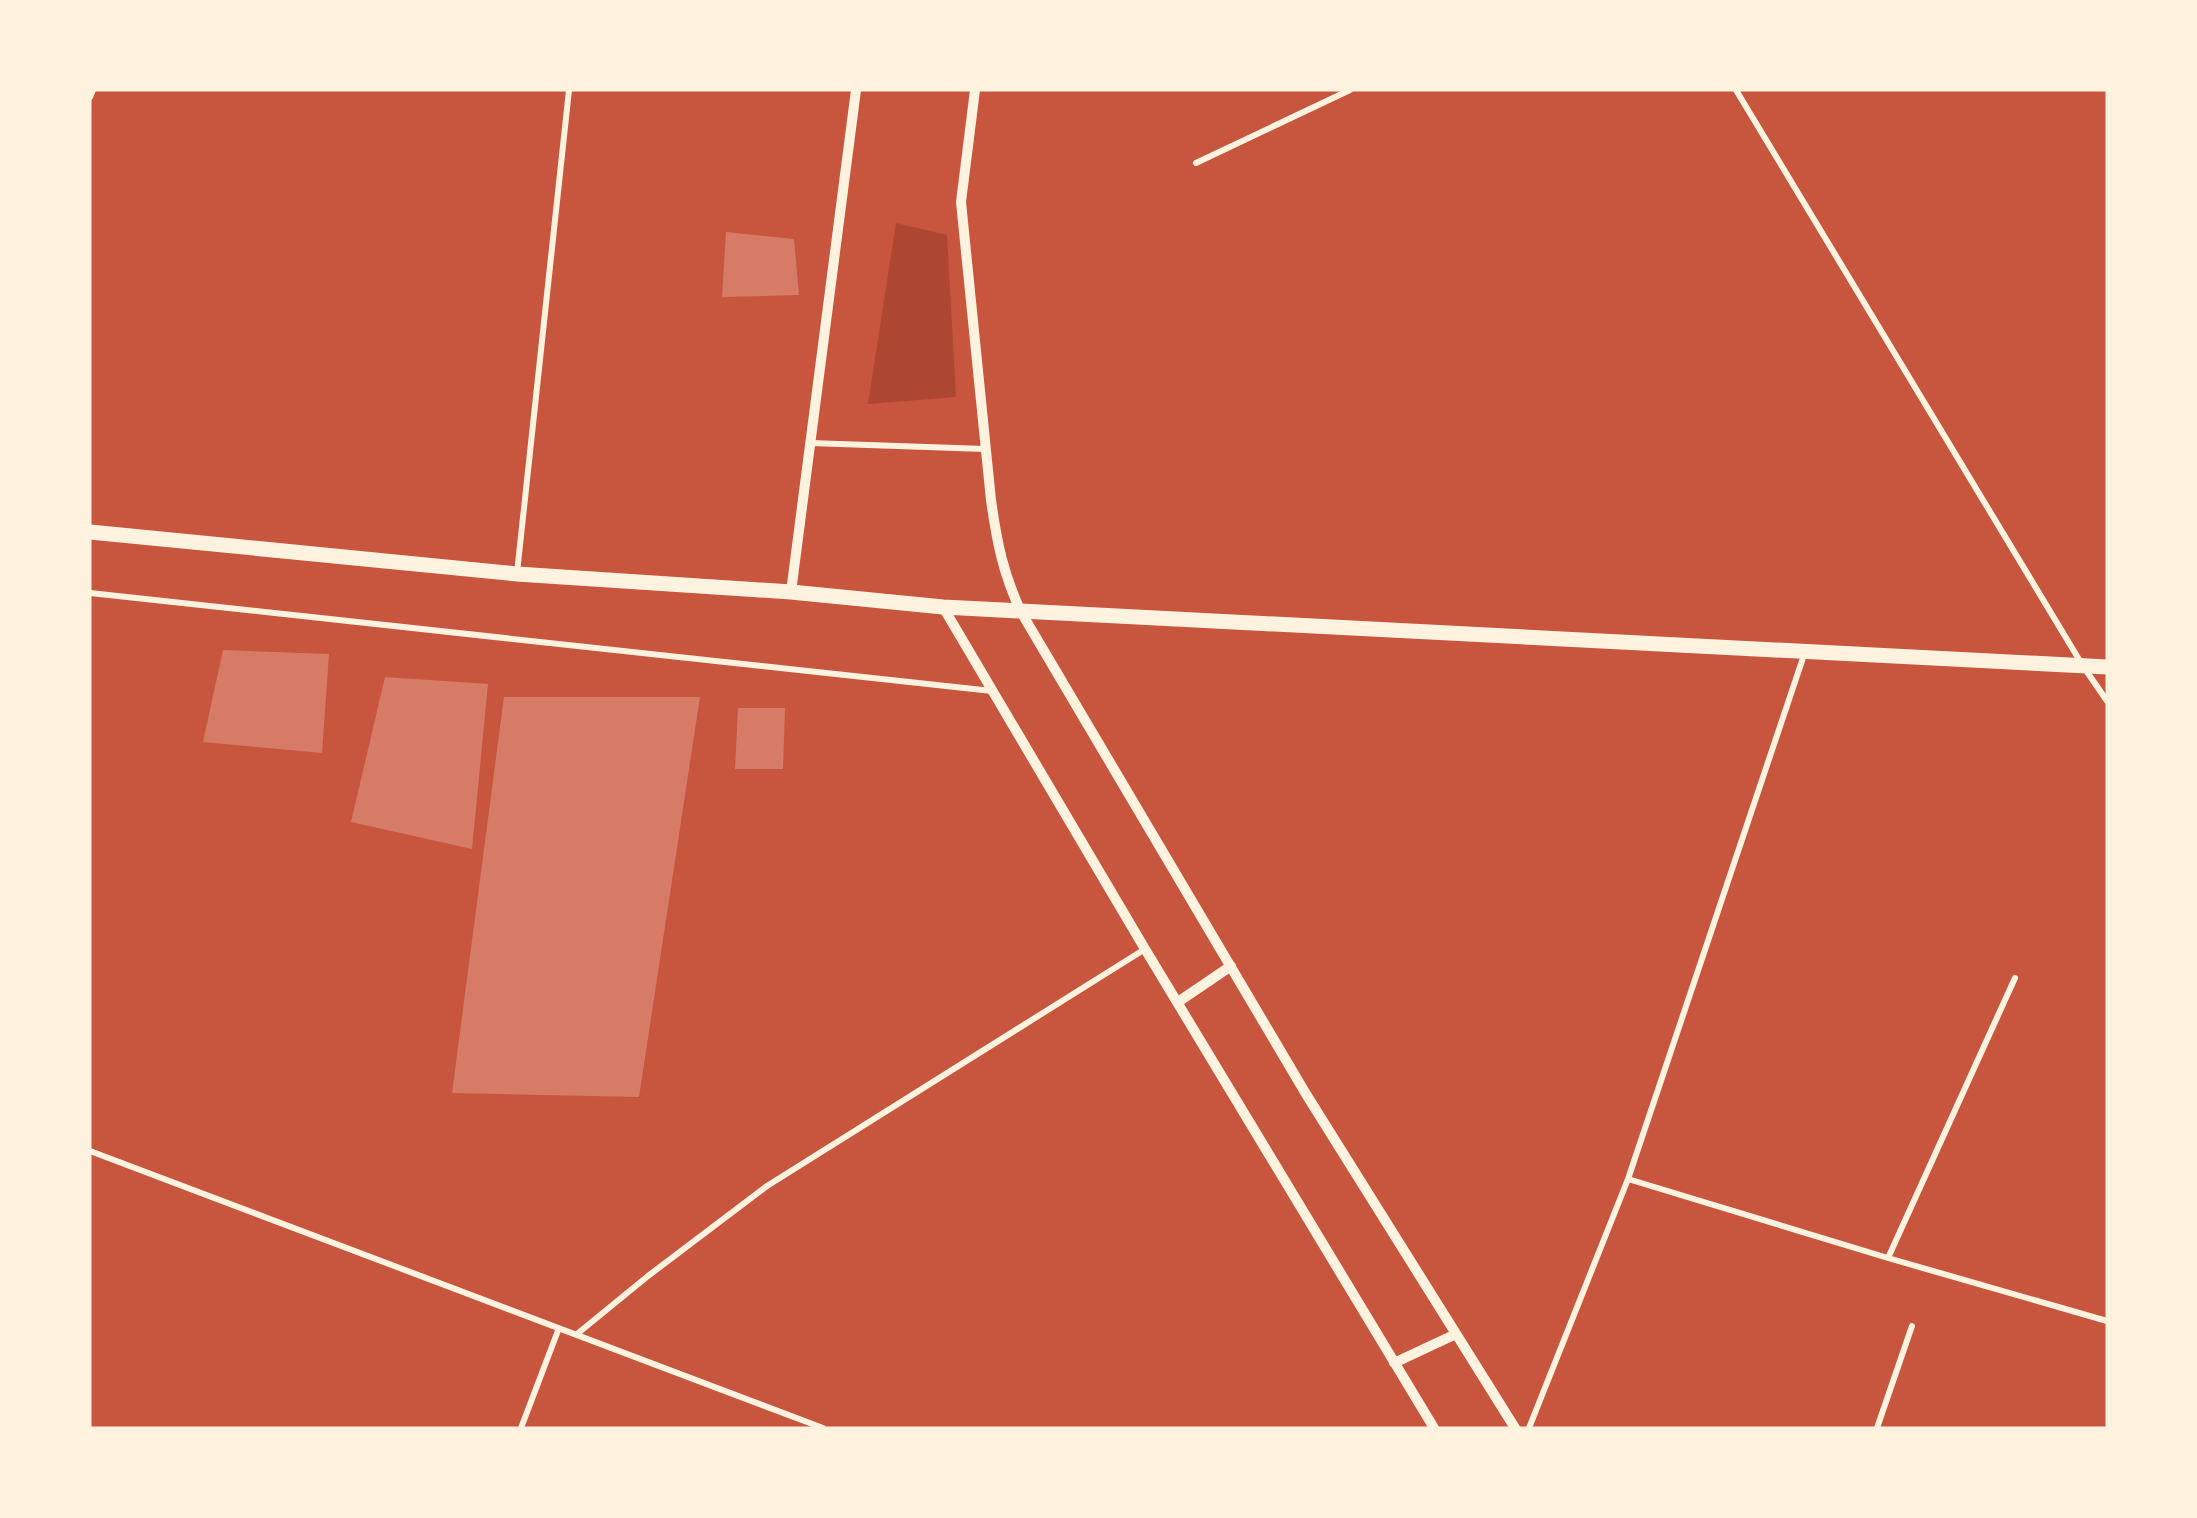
<svg xmlns="http://www.w3.org/2000/svg" width="2197" height="1518" viewBox="0 0 2197 1518" font-family="'Roboto Serif',serif">
<style>
.green{fill:#ae4732}
.building{fill:#d67c66}
.lines{fill:none;stroke-linecap:round;stroke-linejoin:round}
.minor{stroke:#fff3e0;stroke-width:6}
.tertiary{stroke:#fff3e0;stroke-width:10}
.primary{stroke:#fff3e0;stroke-width:15}
</style>
<rect width="100%" height="100%" fill="#c8553d"/>
<path class="green" d="M896,223l51,12 9,162 -88,7z"/>
<path class="building" d="M726,232l68,7 5,56 -77,2z
M223,650l106,4 -7,99 -119,-11z
M385,677l103,7 -16,165 -121,-27z
M504,697h196l-61,400 -187,-4z
M738,708h47l-2,61h-48z"/>
<g class="lines">
<path class="minor" d="M1736,90l347,576 24,35
M90,97l3,-7
M1196,163l154,-73
M810,443l175,6
M517,573l52,-483
M90,593l902,98
M90,1151l733,277
M1628,1179l260,79 219,63
M1888,1258l127,-280
M577,1334l71,-58 119,-90 378,-237
M521,1428l38,-100
M1529,1428l99,-249 177,-527
M1877,1428l35,-102"/>
<path class="tertiary" d="M975,90l-14,112 30,298c6,43 12,73 30,112l285,482 209,334
M791,592l65,-502
M943,607l202,342 289,479
M1178,1002l53,-36
M1394,1363l62,-29"/>
<path class="primary" d="M90,532l427,42 274,18 152,15 1164,60"/>
</g>
<rect width="2197" height="1518" fill="none" stroke="#fff3e0" stroke-width="183"/>
</svg>
